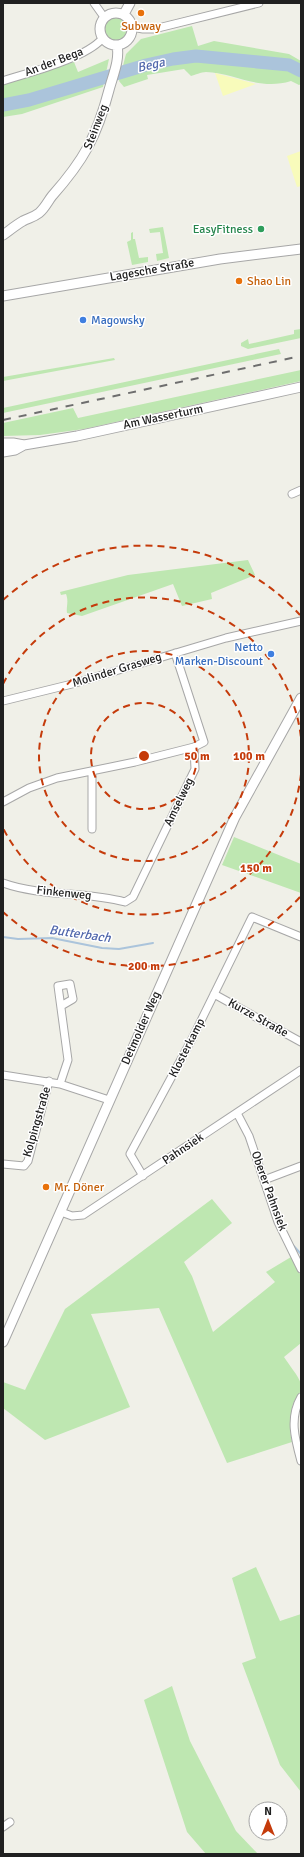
<svg xmlns="http://www.w3.org/2000/svg" width="304" height="1857" viewBox="0 0 304 1857" font-family="Signika,sans-serif">
<style>
.grass{fill:#bee7b1}
.sand{fill:#f8fbbb}
.lines{fill:none;stroke-linecap:round;stroke-linejoin:round}
.stream{stroke:#abc4db;stroke-width:2}
.river{stroke:#abc4db;stroke-width:13}
.minor-casing{stroke:#a7a7a7;stroke-width:9}
.tertiary-casing{stroke:#a7a7a7;stroke-width:11}
.minor{stroke:#fff;stroke-width:7}
.tertiary{stroke:#fff;stroke-width:9}
.rail{stroke:#6e6e6e;stroke-width:2;stroke-dasharray:8 8;stroke-linecap:butt}
.ring{fill:none;stroke:#c53b0b;stroke-width:2;stroke-dasharray:7 5}
.food-dot{fill:#e8710a;stroke:#fff;stroke-width:1.5}
.leisure-dot{fill:#2e9e5b;stroke:#fff;stroke-width:1.5}
.shop-dot{fill:#3f7fe0;stroke:#fff;stroke-width:1.5}
.labels{text-anchor:middle;dominant-baseline:central;stroke-width:3;stroke-linejoin:round;paint-order:stroke}
.food-label{font-size:12px;fill:#c56008;stroke:#fff;text-anchor:start}
.street-label{font-size:12px;fill:#202020;stroke:#fff}
.leisure-label{font-size:12px;fill:#27864d;stroke:#fff;text-anchor:end}
.shop-label{font-size:12px;fill:#366cbe;stroke:#fff;text-anchor:start}
.water-label{font-size:13px;font-style:italic;fill:#5167ac;stroke:#fff}
.centre{fill:#c53b0b;stroke:#fff;stroke-width:2}
.ring-label{font-size:12px;text-anchor:middle;font-weight:bold;fill:#c53b0b;stroke:#fff;stroke-width:3;stroke-linejoin:round;paint-order:stroke}
</style>
<rect width="100%" height="100%" fill="#f0f0e8"/>
<path class="grass" d="M104 28a12 12 0 1 1 24 0a12 12 0 1 1-24 0Z
M192,26l6,20 16,-5 75,13 12,7v23l-2,1 -8,-4c-32,10 -56,-8 -85,-9 -5,0 -11,3 -15,4l-7,-7 -37,6 1,4 -24,8 -5,-6 7,-27 15,-15z
M109,59l-6,28 -81,27 -19,3v-33l71,-22 4,10z
M163,227l6,31 -12,3 -1,-7 7,-1 -3,-21 -10,1 -1,-4z
M133,232v7h2l4,19 9,-1v5l-16,3 -5,-23 4,-2v-7z
M301,329v9l-53,11 -7,-3v-3l7,-4 1,5 45,-10v-4z
M279,349l2,5 -278,59v-5z
M114,358l1,2 -112,21v-4z
M301,370v11l-217,48 -44,6 -37,1v-13l70,-15 5,10z
M248,560l7,15 -44,18 1,6 -30,7 -9,-22 -91,32 -15,-3c-1,-7 2,-11 -1,-19l-5,1 -1,-3 68,-17z
M234,837l67,27v29l-79,-28z
M212,1199l20,24 -48,39 8,14 21,56 62,-50 -9,-10 25,-15 10,19v67l-17,14c5,8 14,18 17,27 2,8 -5,13 -8,20 -3,11 -4,28 -1,38l-65,21 -68,-155 -68,6 39,93 -85,33 -42,-32v-26l22,8 40,-81z
M256,1567l24,54 21,-7v178l-21,-27 -38,-102 14,-5 -24,-80z
M172,1686l18,55 46,90 22,23h-52l-19,-22 -43,-132z"/>
<path class="sand" d="M215,73l41,11 -33,12z
M301,151v35l-4,1 -10,-31z"/>
<g class="lines">
<path class="stream" d="M3,937l15,2 34,-1 50,10 17,1 34,-6
M291,1243l10,11"/>
<path class="river" d="M3,105l26,-5 117,-35 27,-6 23,-3 93,9 12,6"/>
<defs>
<path id="minor" d="M94,3l10,14
M132,27l11,2h11l105,-26
M3,81c27,-9 81,-22 99,-42
M292,494l9,-4
M3,701l69,-17 154,-46 75,-17
M92,772v57
M3,802l26,-14 28,-10 78,-16 59,-15 10,-5 -29,-89
M3,883c39,14 82,8 122,19l8,-5 62,-128 -1,-22
M214,994l87,48
M3,1075l57,9 49,16
M60,1084l8,-24 -10,-74 12,-2 3,15 -12,7
M237,1113l12,23 29,86 23,47
M3,1164l21,2 4,-5 21,-80
M143,1176l-13,-22 62,-115 60,-122 49,20
M264,1180l37,-14
M61,1212l11,4 11,-1 218,-145
M301,1397c-12,21 -6,42 0,64
M3,1827l7,-5"/>
<path id="tertiary" d="M100 29a16 16 0 1 1 32 0a16 16 0 1 1-32 0Z
M124,14l6,-11
M3,235c7,-5 13,-10 20,-14 6,-3 11,-4 16,-8 6,-5 9,-12 13,-17 32,-36 45,-60 57,-106 4,-15 11,-30 8,-45
M3,296l217,-37 81,-10
M3,443h10l11,2
M3,452l12,-2 9,-5 53,-9 224,-49
M3,1342l232,-525 66,-119"/>
</defs>
<use href="#minor" class="minor-casing"/>
<use href="#tertiary" class="tertiary-casing"/>
<use href="#minor" class="minor"/>
<use href="#tertiary" class="tertiary"/>
<path class="rail" d="M3,420l298,-64"/>
</g>
<g class="ring">
<circle cx="144" cy="756" r="53"/>
<circle cx="144" cy="756" r="105"/>
<path d="M301 774A158 158 0 0 1 3 828M3 684A158 158 0 0 1 301 738"/>
<path d="M300 897A210 210 0 0 1 3 912M3 600A210 210 0 0 1 300 615"/>
</g>
<g class="food-dot">
<circle cx="141" cy="13" r="4"/>
<circle cx="239" cy="281" r="4"/>
<circle cx="46" cy="1187" r="4"/>
</g>
<circle class="leisure-dot" cx="261" cy="229" r="4"/>
<g class="shop-dot">
<circle cx="83" cy="320" r="4"/>
<circle cx="271" cy="654" r="4"/>
</g>
<g class="labels">
<g class="food-label">
<text x="141" y="26" text-anchor="middle">Subway</text>
<text x="247" y="281">Shao Lin</text>
<text x="54" y="1187">Mr. Döner</text>
</g>
<g class="street-label">
<text transform="translate(54 62) rotate(-21)">An der Bega</text>
<text transform="translate(96 127) rotate(-69)">Steinweg</text>
<text transform="translate(152 270) rotate(-10)">Lagesche Straße</text>
<text transform="translate(163 417) rotate(-12)">Am Wasserturm</text>
<text transform="translate(117 670) rotate(-17)">Molinder Grasweg</text>
<text transform="translate(179 802) rotate(-64)">Amselweg</text>
<text transform="translate(64 893) rotate(6)">Finkenweg</text>
<text transform="translate(258 1018) rotate(29)">Kurze Straße</text>
<text transform="translate(141 1028) rotate(-66)">Detmolder Weg</text>
<text transform="translate(187 1048) rotate(-63)">Klosterkamp</text>
<text transform="translate(37 1122) rotate(-74)">Kolpingstraße</text>
<text transform="translate(183 1149) rotate(-34)">Pahnsiek</text>
<text transform="translate(269 1191) rotate(70)">Oberer Pahnsiek</text>
</g>
<g class="leisure-label">
<text x="253" y="229">EasyFitness</text>
</g>
<g class="shop-label">
<text x="91" y="320">Magowsky</text>
<text x="263" y="647" text-anchor="end">Netto<tspan x="263" dy="14">Marken-Discount</tspan></text>
</g>
<g class="water-label">
<text transform="translate(151 65) rotate(-13)">Bega</text>
<text transform="translate(80 934) rotate(8)">Butterbach</text>
</g>
</g>
<circle cx="144" cy="756" r="6" class="centre"/>
<g class="ring-label">
<text x="197" y="760">50 m</text>
<text x="249" y="760">100 m</text>
<text x="256" y="872">150 m</text>
<text x="144" y="970">200 m</text>
</g>
<rect width="304" height="1857" fill="none" stroke="#202020" stroke-width="8"/>
<g transform="translate(268 1821)"><circle r="19" fill="#ffffff" stroke="#a6a6a6"/>
<path d="M0-3L7 15L0 10L-7 15Z" fill="#c53b0b"/>
<text y="-6" font-size="11" font-weight="bold" text-anchor="middle" fill="#202020">N</text>
</g>
</svg>
